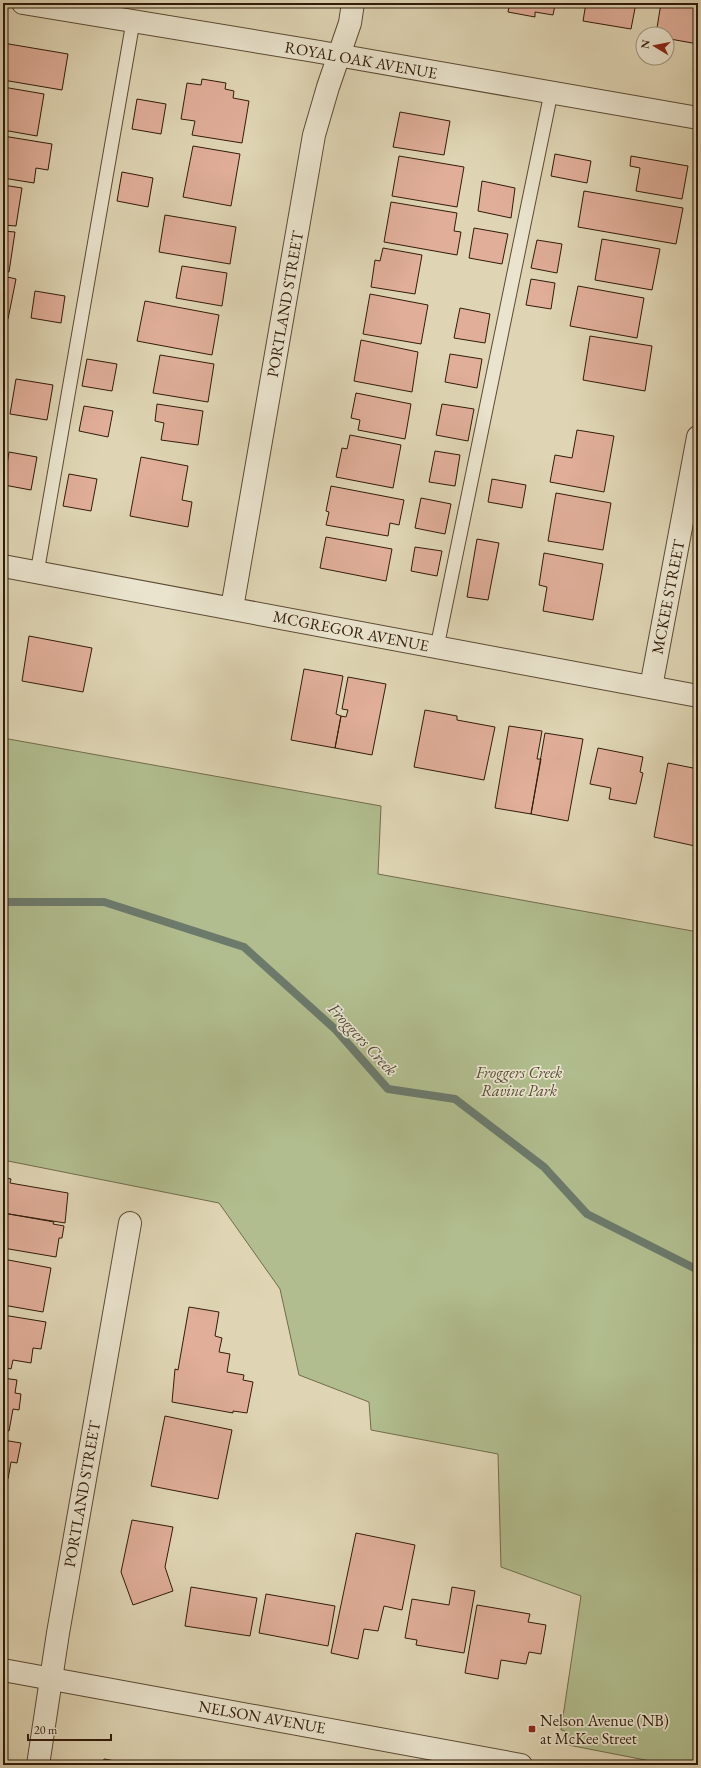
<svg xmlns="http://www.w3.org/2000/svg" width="701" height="1768" viewBox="0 0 701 1768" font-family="'EB Garamond',serif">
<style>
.green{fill:#b1bd8e;stroke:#716c4c}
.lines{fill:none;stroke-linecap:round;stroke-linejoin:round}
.stream{stroke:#6c7a6c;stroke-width:8}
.building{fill:#e0ae99;stroke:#311b0a}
.service-casing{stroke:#5c4a34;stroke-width:15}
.minor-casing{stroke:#5c4a34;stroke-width:24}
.tertiary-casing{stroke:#5c4a34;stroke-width:24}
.service{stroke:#eae4ce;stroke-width:13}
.minor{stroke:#eae4ce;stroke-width:22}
.tertiary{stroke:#eae4ce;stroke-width:22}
.poi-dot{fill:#8f2418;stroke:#eae4ce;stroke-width:1.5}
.labels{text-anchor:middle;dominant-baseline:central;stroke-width:3.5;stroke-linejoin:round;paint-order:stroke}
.street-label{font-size:16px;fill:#311b0a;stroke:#eae4ce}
.park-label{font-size:16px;font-style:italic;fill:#574c32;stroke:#eae4ce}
.poi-label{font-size:16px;fill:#311b0a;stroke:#eae4ce;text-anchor:start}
.water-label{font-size:17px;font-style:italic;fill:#4e4a3b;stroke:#eae4ce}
</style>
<rect width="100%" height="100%" fill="#dfd5b4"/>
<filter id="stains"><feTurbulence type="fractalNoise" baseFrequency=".005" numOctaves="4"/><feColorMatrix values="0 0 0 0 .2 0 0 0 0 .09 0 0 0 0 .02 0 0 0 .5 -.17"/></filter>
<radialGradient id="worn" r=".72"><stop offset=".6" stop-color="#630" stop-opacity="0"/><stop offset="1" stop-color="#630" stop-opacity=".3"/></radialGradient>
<path class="green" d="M3,738l378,68 -3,68 320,58v833h-27l-108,-21 2,-13 -4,-1 20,-134 -80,-29 -3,-113 -127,-24 -2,-28 -70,-27 -19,-86 -61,-86 -216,-43z"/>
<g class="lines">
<path class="stream" d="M3,902h101l140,45 92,83 52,59 67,10 89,68 43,47 111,56"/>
</g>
<path class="building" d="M497,3h62l-1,2h-3l-2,10 -18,-3v5l-27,-5 1,-5 -12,-2z
M586,3h50l-5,26 -48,-8z
M661,3h37v41l-28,-5 -3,-5h-11z
M3,43l65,11 -6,36 -59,-10z
M202,79l24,4 -1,6 9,2 -1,7 16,3 -7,42 -50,-8 3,-14 -14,-2 6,-36 14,2z
M3,87l41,7 -7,42 -34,-6z
M137,99l29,5 -5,30 -29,-5z
M400,112l50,9 -6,34 -51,-8z
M3,136l49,8 -4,26 -12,-2 -2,15 -31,-5z
M193,146l47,8 -9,52 -48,-9z
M555,154l36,7 -4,22 -36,-7z
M399,156l65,11 -7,40 -65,-11z
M631,156l57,10 -6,33 -46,-8 4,-23 -10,-2z
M122,172l31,6 -5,29 -31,-6z
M482,181l33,7 -4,30 -33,-7z
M3,185l19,3 -6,38 -13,-1z
M584,191l99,17 -7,36 -98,-17z
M391,202l66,11 -3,18 7,1 -4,23 -73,-13z
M165,215l71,12 -6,37 -71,-12z
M474,228l34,6 -6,30 -33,-6z
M3,231l12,1 -6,40 -6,-1z
M602,239l58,10 -8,41 -57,-10z
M537,240l25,4 -5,29 -26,-5z
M383,248l39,7 -7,39 -44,-7 4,-27 5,1z
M182,266l45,7 -5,33 -46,-8z
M3,276l13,3 -8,40h-5z
M531,279l24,4 -4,26 -25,-4z
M578,286l66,12 -7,40 -67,-12z
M35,291l30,5 -4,27 -30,-5z
M370,294l58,11 -7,39 -58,-10z
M145,301l74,14 -7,40 -75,-14z
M460,308l30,6 -5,29 -31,-5z
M590,336l62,10 -7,45 -62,-11z
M361,340l57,12 -6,40 -58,-11z
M450,354l32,5 -5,29 -32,-6z
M160,355l54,9 -6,38 -55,-9z
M87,359l30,5 -5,27 -30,-5z
M16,379l37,6 -6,35 -37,-6z
M356,393l55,11 -6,35 -47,-9 2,-10 -9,-2z
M157,404l46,7 -5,34 -37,-5 3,-17 -9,-2z
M442,404l32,5 -6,32 -32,-6z
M84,406l29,5 -5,26 -29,-6z
M577,430l37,6 -10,56 -54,-10 5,-27 17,3z
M350,435l51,10 -8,43 -57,-11 6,-29 5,1z
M435,451l25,4 -5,31 -26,-4z
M9,452l28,5 -6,33 -27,-5z
M141,457l47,9 -6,34 10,2 -4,25 -58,-11z
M69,474l28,5 -6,32 -28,-5z
M492,479l34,6 -4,23 -34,-6z
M331,486l73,14 -5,25 -9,-2 -2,13 -62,-11 3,-13 -3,-1z
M556,493l55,10 -8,47 -55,-9z
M421,498l30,6 -6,30 -30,-6z
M326,537l66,12 -6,32 -66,-13z
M477,539l22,4 -11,57 -21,-3z
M415,547l27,4 -5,25 -26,-5z
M544,553l59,11 -10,56 -50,-9 4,-24 -8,-2z
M29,636l63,12 -9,44 -61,-11z
M304,669l39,7 -7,38 5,2 -6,32 -44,-8z
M348,677l38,7 -14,71 -37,-7 6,-32 5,1 2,-7 -6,-1z
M425,710l32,6v4l38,7 -11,53 -70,-13z
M509,726l33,5 -5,28h4l-10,55 -36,-6z
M545,733l38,6 -15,82 -37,-7z
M598,748l45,9 -3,15 3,1 -7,31 -27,-5 2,-11 -21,-4z
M668,763l30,6v62l-3,15 -41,-9z
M3,1177l8,2 -1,4 58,10 -3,30 -62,-10z
M3,1213l51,9 -1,2 11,2 -2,12h-3l-3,19 -53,-9z
M3,1259l48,9 -8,44 -40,-7z
M189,1307l30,5 -4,24 7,2 -3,14 11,2 -3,18 17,3 -1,5 10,2 -6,31 -14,-2v2l-61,-11 3,-33 3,1z
M3,1315l43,7 -5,27 -8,-1 -2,15 -18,-3 -2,9 -8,-2z
M3,1378l14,2 -2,13 6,1 -2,16 -6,-1 -4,22 -6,-1z
M165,1416l67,14 -14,69 -67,-13z
M3,1440l18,3 -4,20 -6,-1 -3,17 -5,-1z
M132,1520l41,7 -8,40 8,24 -40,14 -12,-33z
M356,1533l59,12 -13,65 -18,-4 -6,25 -14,-2 -6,30 -27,-6z
M191,1587l66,11 -7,38 -65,-10z
M452,1587l23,4 -11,62 -48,-8 1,-5 -12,-2 7,-39 37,6z
M266,1594l69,12 -7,40 -69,-13z
M477,1605l53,9 -2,8 18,3 -5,29 -12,-2 -3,12 -25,-4 -3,19 -33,-6z
M104,1759l34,6h-36z"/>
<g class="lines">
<defs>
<path id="service" d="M37,573l96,-551
M437,647l114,-554"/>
<path id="minor" d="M3,566l695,130
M232,608l82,-473 14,-48 22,-64 3,-20
M651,687l47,-250
M38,1765l20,-132 72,-410"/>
<path id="tertiary" d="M23,3l291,48 384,67
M3,1670l518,95"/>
</defs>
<use href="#service" class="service-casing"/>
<use href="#minor" class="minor-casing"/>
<use href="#tertiary" class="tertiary-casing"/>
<use href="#service" class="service"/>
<use href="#minor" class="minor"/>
<use href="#tertiary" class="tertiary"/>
</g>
<rect class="poi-dot" x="528" y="1725" width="8" height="8" rx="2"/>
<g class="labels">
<g class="street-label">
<text transform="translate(361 60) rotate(10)">ROYAL OAK AVENUE</text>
<text transform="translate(285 304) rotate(-80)">PORTLAND STREET</text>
<text transform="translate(668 597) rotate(-79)">MCKEE STREET</text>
<text transform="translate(351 631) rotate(11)">MCGREGOR AVENUE</text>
<text transform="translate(82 1494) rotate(-80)">PORTLAND STREET</text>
<text transform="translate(262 1717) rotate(10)">NELSON AVENUE</text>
</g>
<g class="park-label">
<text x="519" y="1072">Froggers Creek<tspan x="519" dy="18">Ravine Park</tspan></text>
</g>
<g class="poi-label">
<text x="540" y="1720">Nelson Avenue (NB)<tspan x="540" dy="18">at McKee Street</tspan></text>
</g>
<g class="water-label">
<text transform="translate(363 1039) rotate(47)">Froggers Creek</text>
</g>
</g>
<rect width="701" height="1768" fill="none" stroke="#dfd5b4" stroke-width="16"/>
<rect x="4" y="4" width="693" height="1760" fill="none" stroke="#311b0a" stroke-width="2"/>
<rect x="8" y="8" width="685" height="1752" fill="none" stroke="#311b0a"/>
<g transform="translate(655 46) rotate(280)"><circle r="19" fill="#eae4ce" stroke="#a09480"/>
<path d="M0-3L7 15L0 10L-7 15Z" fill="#8f2418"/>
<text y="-6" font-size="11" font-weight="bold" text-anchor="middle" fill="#311b0a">N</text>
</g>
<path d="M28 1734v6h83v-6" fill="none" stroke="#311b0a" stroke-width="2"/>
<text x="34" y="1734" font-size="12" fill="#311b0a" stroke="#eae4ce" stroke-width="3" paint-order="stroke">20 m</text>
<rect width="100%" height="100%" filter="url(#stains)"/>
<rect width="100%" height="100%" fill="url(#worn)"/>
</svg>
